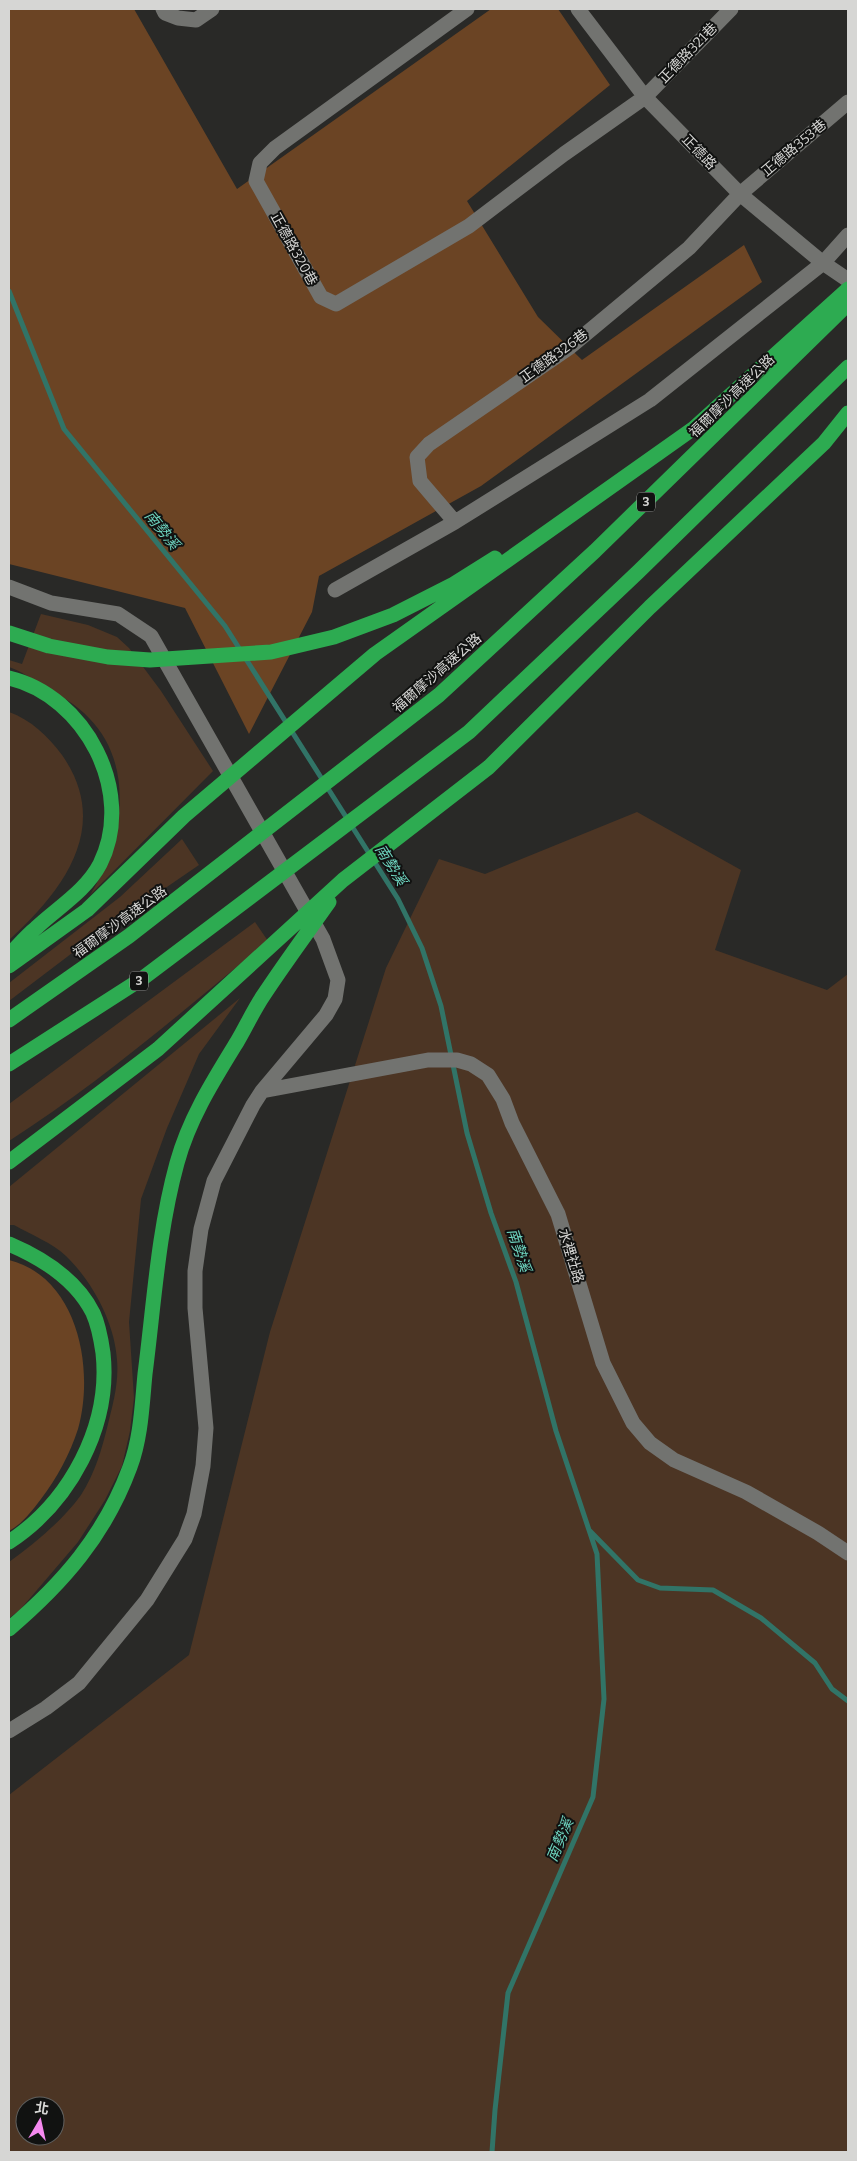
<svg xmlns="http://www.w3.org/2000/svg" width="857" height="2161" viewBox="0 0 857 2161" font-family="Bitter,'Noto Sans TC',serif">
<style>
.green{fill:#4c3524;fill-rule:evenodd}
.forest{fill:#6b4424}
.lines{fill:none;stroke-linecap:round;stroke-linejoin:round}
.stream{stroke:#317467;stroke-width:5}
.minor{stroke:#727370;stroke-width:15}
.highway{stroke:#2dab51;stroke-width:15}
.labels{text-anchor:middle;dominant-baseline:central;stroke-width:4;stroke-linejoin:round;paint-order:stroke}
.shield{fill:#111211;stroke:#9b9b9a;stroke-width:1}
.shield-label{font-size:12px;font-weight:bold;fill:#d6d6d4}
.street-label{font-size:14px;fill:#d6d6d4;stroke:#111211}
.water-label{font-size:15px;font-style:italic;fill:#6ed4bf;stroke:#111211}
</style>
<rect width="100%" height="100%" fill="#292927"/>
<path class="green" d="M41,614l47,11 29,12 12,11 32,43 52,80 -123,124c33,-53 46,-129 -1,-177 -12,-13 -28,-22 -44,-31 -11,-7 -24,-16 -36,-20v-7l13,4z
M9,712c22,8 39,24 53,43 50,71 2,135 -53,185z
M637,812l104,58 -26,80 112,40 21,-16v1178h-839v-357l180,-140 81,-323 116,-364 53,-109 46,15zM25,2106h30v30h-30z
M182,839l17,26 -111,76 -79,60v-18l111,-86z
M255,922l13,19c-84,69 -167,141 -259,200v-37z
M240,998l-41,56 -32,74 -26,71 -12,123 5,76 -4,33 -8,35 -17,34 -27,42 -59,69 -10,7v-56c26,-19 53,-41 72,-67 14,-22 21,-46 27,-71 5,-20 11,-42 9,-64 -2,-36 -24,-78 -51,-104 -14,-13 -34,-21 -52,-31h-5v-38z"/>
<path class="forest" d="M9,9h125l103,180 254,-180h67l52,76 -143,116 71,116 44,43 162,-115 18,37 -281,204 -162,90 -7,36 -63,122 -64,-126 -176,-44z
M9,1260c69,17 86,109 69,169 -8,25 -21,49 -37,70 -9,12 -19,25 -32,32z"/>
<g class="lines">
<path class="stream" d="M9,291l55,138 161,197 173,273 24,49 19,58 26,127 24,80 25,69 40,149 41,123 7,145 -11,98 -85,196 -13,117 -3,42
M590,1531l48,49 22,8 53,2 48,28 54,45 17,26 16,12"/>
<path class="minor" d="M163,9l2,4 13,5 18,2 16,-11
M467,9l-192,139 -15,15 -4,18 65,116 15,7 133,-78 95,-72 81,-57 86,-88
M578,9l67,88 95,97 83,69 25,17
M455,522l-35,-41 -3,-24 12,-13 141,-97 119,-99 51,-54 108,-92
M9,587l42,16 67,11 33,22 172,303 15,41 -3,19 -9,16 -64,76 -9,14 -39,76 -13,48 -6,42v37l11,120 -3,38 -9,48 -9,25 -38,61 -68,83 -33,25 -37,23
M335,590l120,-68 195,-122 173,-137 25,-28
M262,1091l166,-31h29l14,4 17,11 15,24 9,24 46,91 45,149 30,60 17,20 24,17 72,32 72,41 30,20"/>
<path class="highway" d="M9,633l40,13 59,11 42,3 121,-8 63,-15 59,-22 59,-30 43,-27
M9,678c76,18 127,114 91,186 -14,27 -43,44 -64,64 -10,8 -18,18 -27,27
M9,966l78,-56 97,-94 191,-162 319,-226 154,-139
M9,1020l120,-84 310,-241 156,-144 253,-247
M9,1064l134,-86 326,-246 169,-160 210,-205
M9,1162l149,-113 185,-169 146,-113 161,-160 174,-164 24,-30
M9,1244c33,14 67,35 84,69 6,13 8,26 10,40 8,73 -33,149 -94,189
M9,1629c54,-46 96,-94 121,-162 11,-29 12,-62 15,-93 9,-70 13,-142 32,-211 12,-44 36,-82 60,-121 9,-15 16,-31 26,-46 21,-32 44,-63 66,-94"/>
</g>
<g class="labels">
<g class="shield">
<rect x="637" y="492.5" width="18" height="19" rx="4"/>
<rect x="130" y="971.5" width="18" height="19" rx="4"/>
</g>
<g class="shield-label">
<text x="646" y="502">3</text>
<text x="139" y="981">3</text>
</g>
<g class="street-label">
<text transform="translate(688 53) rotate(-46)">正德路321巷</text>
<text transform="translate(794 148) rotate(-40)">正德路353巷</text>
<text transform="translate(699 152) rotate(46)">正德路</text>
<text transform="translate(294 249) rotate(61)">正德路320巷</text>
<text transform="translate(554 356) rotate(-36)">正德路326巷</text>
<text transform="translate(732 396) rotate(-44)">福爾摩沙高速公路</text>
<text transform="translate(437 673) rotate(-41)">福爾摩沙高速公路</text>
<text transform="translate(120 922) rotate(-36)">福爾摩沙高速公路</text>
<text transform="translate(571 1256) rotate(73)">水裡社路</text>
</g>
<g class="water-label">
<text transform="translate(162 530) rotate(51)">南勢溪</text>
<text transform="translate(391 865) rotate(58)">南勢溪</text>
<text transform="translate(519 1250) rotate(72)">南勢溪</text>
<text transform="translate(560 1840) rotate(-67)">南勢溪</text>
</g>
</g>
<rect width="857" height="2161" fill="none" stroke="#d6d6d4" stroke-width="20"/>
<g transform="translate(40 2121) rotate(9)"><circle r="24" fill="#111211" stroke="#60605f"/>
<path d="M0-4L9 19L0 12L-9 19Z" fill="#f589ef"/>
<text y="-8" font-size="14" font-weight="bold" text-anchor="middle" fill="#d6d6d4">北</text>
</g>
</svg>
